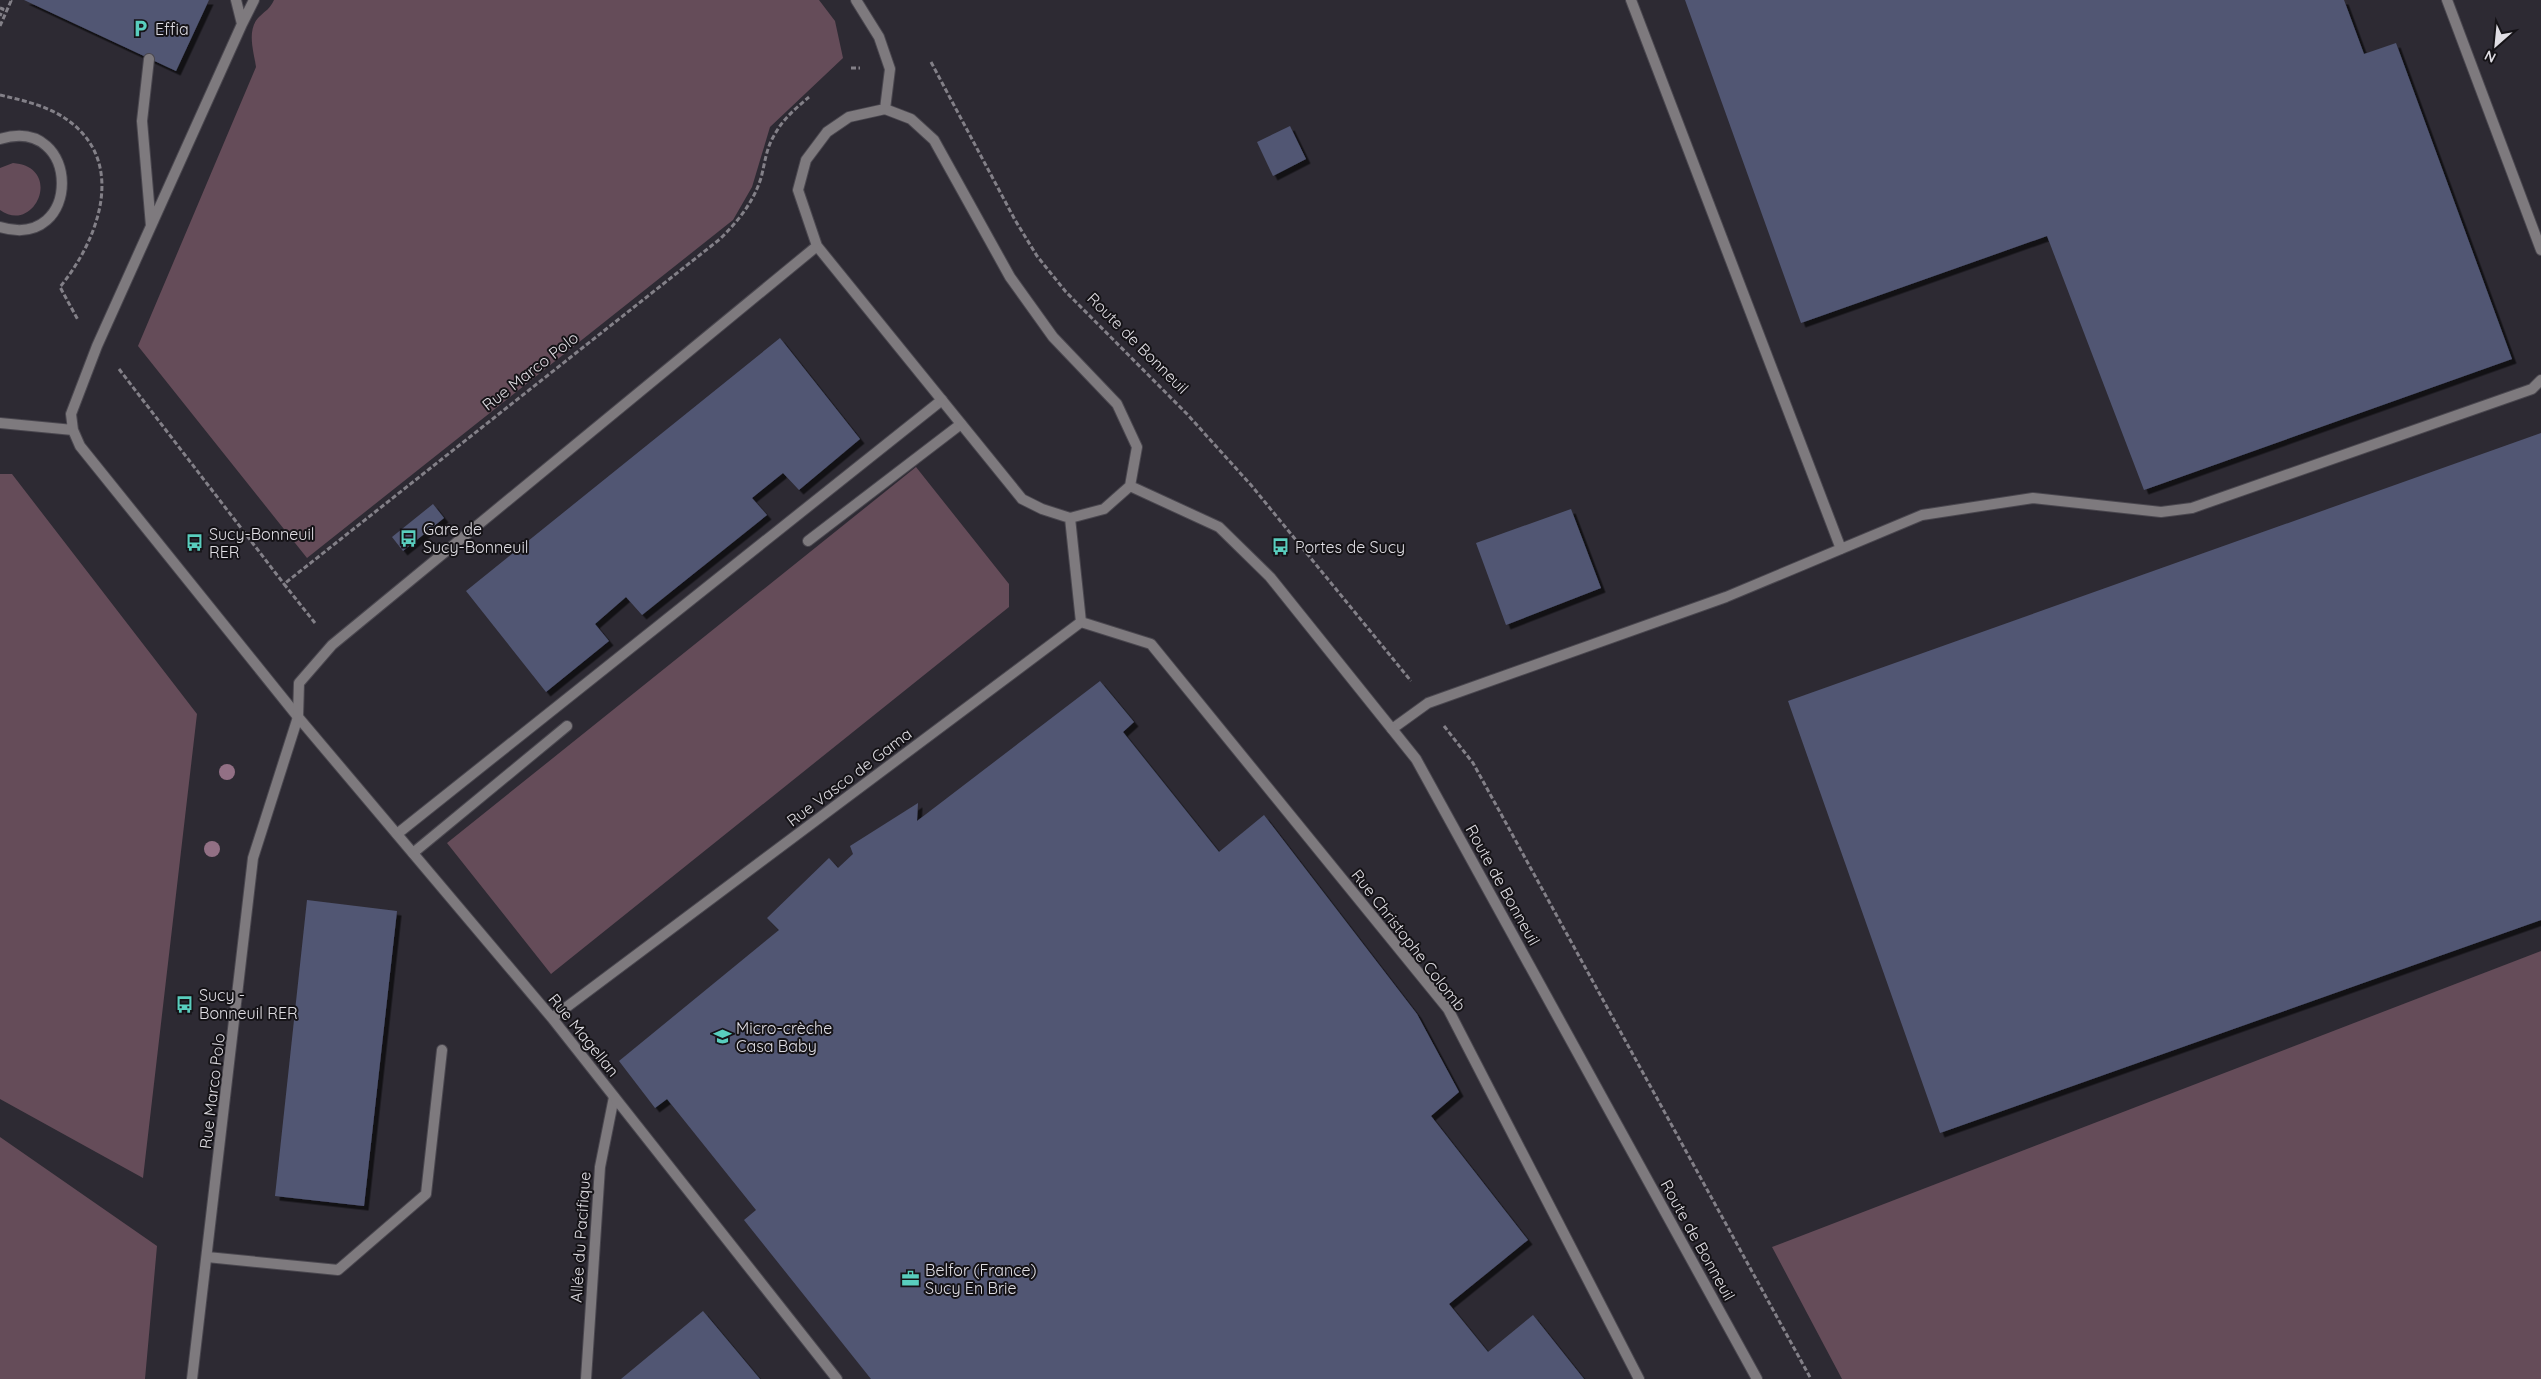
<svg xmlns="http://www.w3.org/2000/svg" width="2541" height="1379" viewBox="0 0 2541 1379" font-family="Quicksand,sans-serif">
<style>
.green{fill:#654c59}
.building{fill:#515673;filter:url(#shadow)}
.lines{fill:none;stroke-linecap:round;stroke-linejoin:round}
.service-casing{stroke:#4a474f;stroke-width:12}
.minor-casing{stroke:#4a474f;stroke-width:12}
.path{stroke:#838088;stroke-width:3;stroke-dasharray:5 2.5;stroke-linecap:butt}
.service{stroke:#7e7a7e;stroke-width:10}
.minor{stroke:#7e7a7e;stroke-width:10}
.tree{fill:#927085}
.labels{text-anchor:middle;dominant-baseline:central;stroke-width:4;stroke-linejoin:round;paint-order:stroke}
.poi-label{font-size:16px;fill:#e0dee4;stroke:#151317;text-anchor:start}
.street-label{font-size:16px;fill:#e0dee4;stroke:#151317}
</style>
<defs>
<filter id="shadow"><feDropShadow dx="4.5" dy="4.5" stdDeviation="0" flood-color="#0009"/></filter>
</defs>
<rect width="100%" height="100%" fill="#2d2a33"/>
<path class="green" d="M274,0h545l16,21 8,37 -73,69 -18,60 -19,33 -426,338 -169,-212 118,-279c-2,-15 -10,-37 3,-50 6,-6 11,-8 15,-17z
M13,163c51,4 22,72 -13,47v-42z
M916,467l93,117v23l-458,367 -104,-131z
M0,474h12l185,240 -54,464 -143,-79z
M2541,951v428h-699l-70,-132z
M0,1137l157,109 -12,133h-145z"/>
<path class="building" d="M24,0h185l-33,71z
M1685,0h659l20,54 32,-11 116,316 -368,131 -97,-254 -246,87z
M1290,126l16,33 -33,17 -16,-34z
M780,338l80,101 -61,51 -16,-17 -31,25 15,17 -125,100 -16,-18 -31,27 14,17 -63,51 -80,-101z
M2541,433v487l-601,213 -152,-432z
M433,504l11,14 -41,33 -11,-14z
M1571,509l30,79 -95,37 -30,-82z
M1100,681l34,41 -11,10 96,120 45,-37 153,199 42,78 -28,24 97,124 -79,64 39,48 45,-37 51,64h-713l-127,-159 12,-10 -89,-111 -12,9 -36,-47 160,-131 -12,-12 62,-60 9,10 15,-14 -3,-8 68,-43 -1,18z
M307,900l90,11 -33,295 -89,-10z
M703,1311l57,68h-139z"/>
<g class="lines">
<defs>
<path id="service" d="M1631,0l210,549
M2447,0l94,250
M242,24l12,-24
M149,59l-7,62 9,105
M0,139c82,-25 83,113 0,88
M0,423l73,7 7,16 218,271
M73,430l-2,-16 26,-68 145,-322 -6,-24
M808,541l153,-117
M1392,729l36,-26 298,-106 196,-82 111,-17 128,14 31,-4 340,-119 9,-9
M397,834l545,-434
M413,853l154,-127
M207,1257l131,13 88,-76 16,-144
M586,1379l14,-212 14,-70"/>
<path id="minor" d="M856,0l23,37 11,32 -5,40
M885,109l26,10 23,21 76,137 43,60 64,67 20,43 -7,39 -26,23 -34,9 -28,-9 -20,-10 -205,-253 -19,-56 8,-30 21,-28 22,-15z
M1130,486l89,41 51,50 146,182 341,620
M1070,518l11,104
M1081,622l70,22 297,365 191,370
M298,717l254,301 285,361
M552,1018l529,-396
M192,1379l61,-521 45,-141 1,-34 33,-38 485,-399"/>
</defs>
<use href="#service" class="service-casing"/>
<use href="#minor" class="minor-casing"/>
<path class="path" d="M0,8l3,1 -3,7
M0,26l11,-25 -2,-1
M931,62l84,158 22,36 29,36 121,122 64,71 160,196
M851,68h9
M0,95c26,6 53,12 74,30 52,44 22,118 -14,162l18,33
M119,369l165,215
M315,623l-31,-39 436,-345c18,-18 33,-36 41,-61 4,-15 5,-30 14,-44 8,-15 21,-26 34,-37
M1444,726l29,37 338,616"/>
<use href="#service" class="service"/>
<use href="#minor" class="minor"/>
</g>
<g class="tree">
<circle cx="227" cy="772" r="8"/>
<circle cx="212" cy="849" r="8"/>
</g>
<defs>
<symbol id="parking-bare" viewBox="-9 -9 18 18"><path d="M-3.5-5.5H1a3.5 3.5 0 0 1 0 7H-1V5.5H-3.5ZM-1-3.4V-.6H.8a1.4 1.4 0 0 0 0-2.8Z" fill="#59cebe" stroke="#151317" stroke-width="2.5" paint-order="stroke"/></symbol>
<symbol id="bus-bare" viewBox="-9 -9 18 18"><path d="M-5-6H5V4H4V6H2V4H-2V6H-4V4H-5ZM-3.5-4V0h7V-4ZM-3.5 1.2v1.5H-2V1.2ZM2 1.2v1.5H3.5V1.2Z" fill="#59cebe" stroke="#151317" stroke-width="2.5" paint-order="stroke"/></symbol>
<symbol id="school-bare" viewBox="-9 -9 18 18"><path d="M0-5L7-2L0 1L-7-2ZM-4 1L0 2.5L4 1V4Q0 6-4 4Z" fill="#59cebe" stroke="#151317" stroke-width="2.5" paint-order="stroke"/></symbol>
<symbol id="office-bare" viewBox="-9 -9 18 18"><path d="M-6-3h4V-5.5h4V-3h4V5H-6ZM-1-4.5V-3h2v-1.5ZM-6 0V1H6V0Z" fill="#59cebe" stroke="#151317" stroke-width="2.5" paint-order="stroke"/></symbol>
</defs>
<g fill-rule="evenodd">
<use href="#parking-bare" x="128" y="16" width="25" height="25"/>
<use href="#bus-bare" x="396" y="526" width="25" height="25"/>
<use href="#bus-bare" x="182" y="530" width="25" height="25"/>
<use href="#bus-bare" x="1268" y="534" width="25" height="25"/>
<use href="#bus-bare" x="172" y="992" width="25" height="25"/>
<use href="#school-bare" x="710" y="1024" width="25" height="25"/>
<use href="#office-bare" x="898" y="1266" width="25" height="25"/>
</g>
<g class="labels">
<g class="poi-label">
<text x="155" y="29">Effia</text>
<text x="423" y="529">Gare de<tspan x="423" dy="18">Sucy-Bonneuil</tspan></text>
<text x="209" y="534">Sucy-Bonneuil<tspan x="209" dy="18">RER</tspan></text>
<text x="1295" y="547">Portes de Sucy</text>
<text x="199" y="995">Sucy -<tspan x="199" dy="18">Bonneuil RER</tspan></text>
<text x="736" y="1028">Micro-crèche<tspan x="736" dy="18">Casa Baby</tspan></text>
<text x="925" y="1270">Belfor (France)<tspan x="925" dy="18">Sucy En Brie</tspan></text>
</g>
<g class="street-label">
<text transform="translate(1138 343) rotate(45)">Route de Bonneuil</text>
<text transform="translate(530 371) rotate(-38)">Rue Marco Polo</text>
<text transform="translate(849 777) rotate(-37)">Rue Vasco de Gama</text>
<text transform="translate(1503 885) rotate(61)">Route de Bonneuil</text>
<text transform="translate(1409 940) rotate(52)">Rue Christophe Colomb</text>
<text transform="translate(584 1035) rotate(51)">Rue Magellan</text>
<text transform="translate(212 1091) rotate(-83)">Rue Marco Polo</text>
<text transform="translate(580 1237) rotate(-86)">Allée du Pacifique</text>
<text transform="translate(1698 1240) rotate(61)">Route de Bonneuil</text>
</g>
</g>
<g transform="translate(2496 45) rotate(207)" stroke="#151317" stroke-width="4" paint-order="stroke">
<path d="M0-4L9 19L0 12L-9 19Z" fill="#e0dee4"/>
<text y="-8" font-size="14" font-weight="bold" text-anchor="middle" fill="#e0dee4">N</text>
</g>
</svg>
